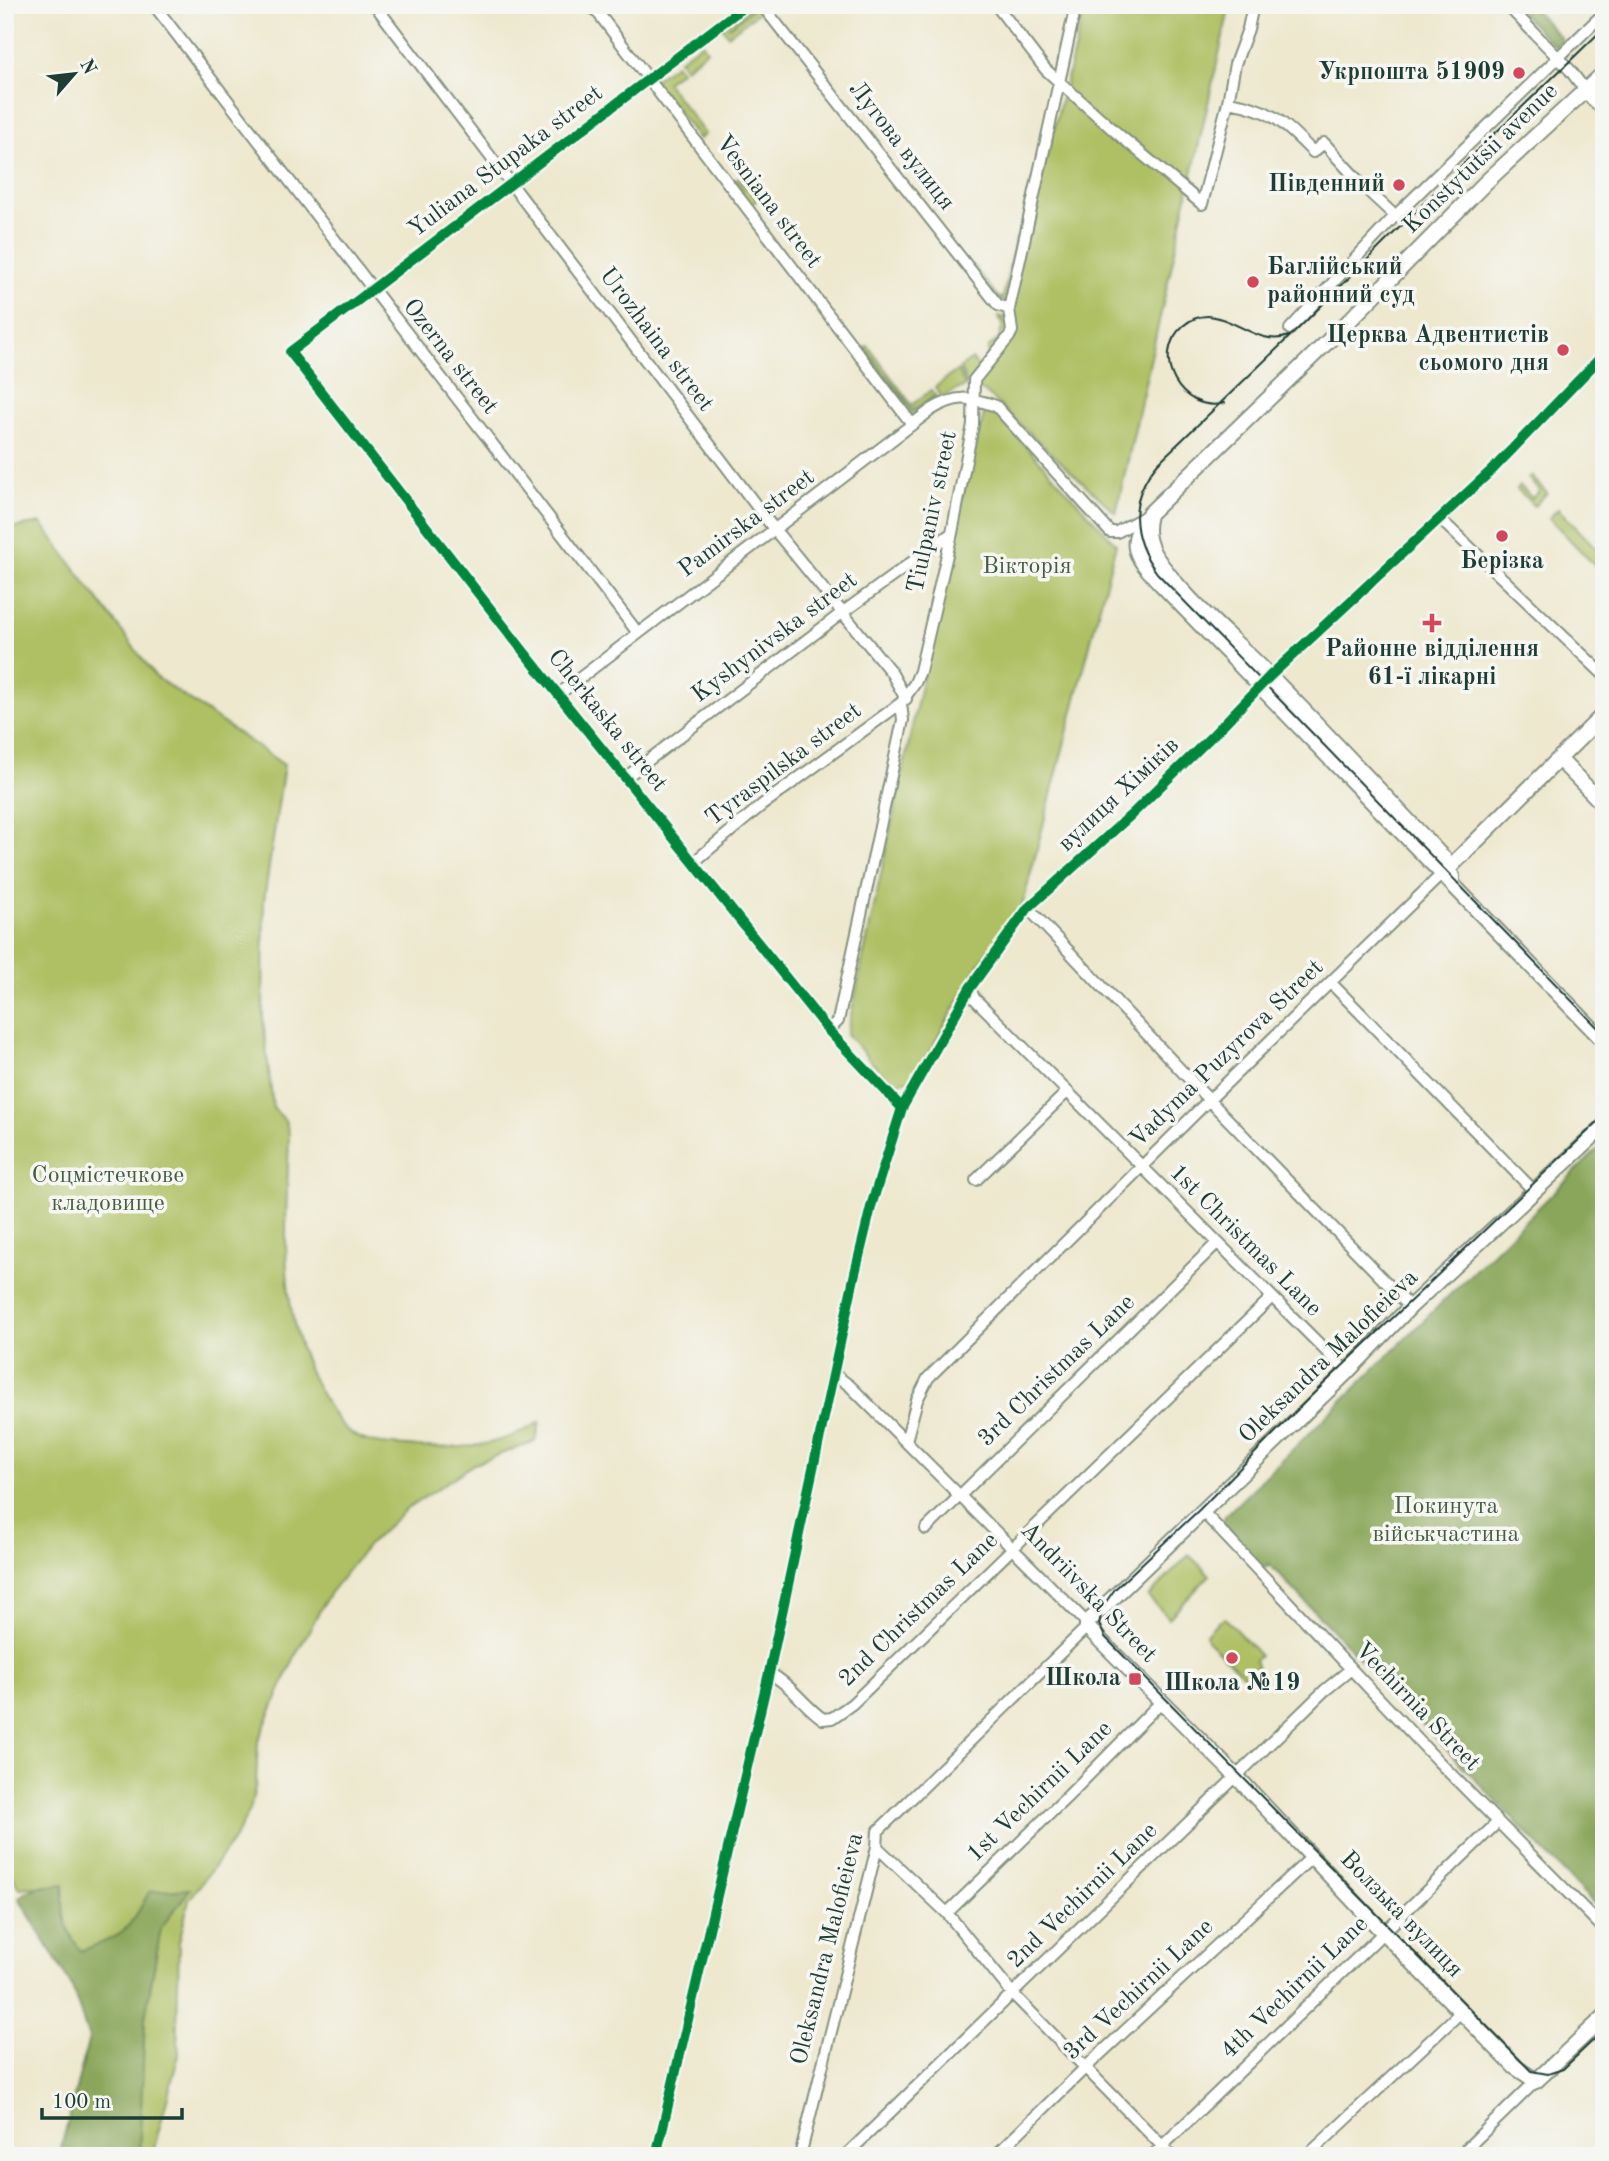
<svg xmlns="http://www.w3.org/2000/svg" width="1609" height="2161" viewBox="0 0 1609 2161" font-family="'Old Standard TT',serif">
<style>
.green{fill:#aec064;stroke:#667e4c;stroke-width:2}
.forest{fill:#8aa65a;stroke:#547247;stroke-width:2}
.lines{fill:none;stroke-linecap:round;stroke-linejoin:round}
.minor-casing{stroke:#869281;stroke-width:14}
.tertiary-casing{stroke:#869281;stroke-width:18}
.minor{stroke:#fff;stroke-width:10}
.tertiary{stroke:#fff;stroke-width:14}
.tram{stroke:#1f3d34;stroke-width:2}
.cycleway-casing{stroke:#f6f6f2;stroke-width:15}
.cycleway{stroke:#00873e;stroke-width:10}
.poi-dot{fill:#d1495b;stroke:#f6f6f2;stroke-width:2.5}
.labels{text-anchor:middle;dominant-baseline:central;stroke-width:7;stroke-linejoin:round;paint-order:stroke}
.poi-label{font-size:24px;font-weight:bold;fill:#1f3d34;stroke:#f6f6f2;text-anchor:end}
.street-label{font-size:24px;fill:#1f3d34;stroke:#f6f6f2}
.park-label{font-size:24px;fill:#435e40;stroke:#f6f6f2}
</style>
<rect width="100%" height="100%" fill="#f6f6f2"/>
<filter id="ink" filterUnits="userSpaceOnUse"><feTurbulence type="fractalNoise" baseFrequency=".0143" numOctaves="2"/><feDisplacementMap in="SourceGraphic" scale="14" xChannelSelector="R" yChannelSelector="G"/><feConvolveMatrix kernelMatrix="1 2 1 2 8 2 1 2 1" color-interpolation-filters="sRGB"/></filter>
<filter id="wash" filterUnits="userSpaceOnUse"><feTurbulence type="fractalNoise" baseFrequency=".00686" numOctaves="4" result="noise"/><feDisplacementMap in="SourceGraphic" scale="28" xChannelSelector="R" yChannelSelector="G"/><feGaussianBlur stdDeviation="1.57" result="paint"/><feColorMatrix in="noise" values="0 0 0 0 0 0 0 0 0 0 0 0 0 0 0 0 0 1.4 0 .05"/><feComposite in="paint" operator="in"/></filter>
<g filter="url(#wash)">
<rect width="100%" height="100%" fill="#ede8ce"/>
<path class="green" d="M751,5h4l-27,23 28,-21 4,4 -32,24 -6,-8z
M1086,5h144l-114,508 -131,-121 -9,-5 12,-29v-10l11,-9 4,-15 -5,-6 2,-2 4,4z
M702,43l5,7 -22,18 -6,-8z
M675,64l6,7 -15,11 39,52 -6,5 -45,-59z
M739,177l18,23 -7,5 -18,-23 3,-2 10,11 -9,-12z
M1016,237l6,1 -15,64c-15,-1 -26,-23 -35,-35l2,-1 24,31 5,1z
M868,346l44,59 19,-15 4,5 -22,15 -48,-62z
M864,349l48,63 24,-16 2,3 -26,17 -51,-64z
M972,359l7,10 -12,16 -7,-17z
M958,370l7,16 -23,11 -7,-10z
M994,411l122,133 -94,363 -40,53 -68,119 -23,5 -44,-50 109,-514 28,-106z
M1531,476l16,17 -13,13 -17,-17 3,-3 12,12 8,-7 -12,-13z
M1558,509l46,47v11l-3,5 -52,-54z
M41,523l115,154 128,88 -20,135 -1,119 10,89 12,12 4,14c-2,91 -15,184 35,265 9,16 18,31 35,39 18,8 39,7 58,9 48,2 81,0 123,-25l-4,19 -62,23 -70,47 -36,34 -39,49 -33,60 -38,87 -2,43 -7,28 -15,27 -45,61 -10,42 -2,87 2,25 -27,102h-13l6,-139 16,-89 -11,-36c-22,41 -26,43 -70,59 -16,-24 -19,-36 -16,-66l-45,3 -14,-25v-1334z
M1189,1555l21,20 -41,43 -21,-21z
M1225,1618l35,38 -5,4 3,9 -7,7h-7l-37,-36 -1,-6 13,-14z"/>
<path class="forest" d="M1513,5h17l31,33 1,7 -7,2z
M1601,1146l3,2v766l-335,-350 -7,6 -40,-47 3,-7z
M64,1884c-3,29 0,44 17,67 43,-16 47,-19 68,-59l41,-3 -29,39 -16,89 -6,139h-80l30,-118 -18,-53 -52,-87c10,-12 30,-11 45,-14z"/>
</g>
<g filter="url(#ink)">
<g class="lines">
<defs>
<path id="minor" d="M154,5l484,628
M375,5l399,524 117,143 15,27
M592,5l320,419
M746,5l-456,347 234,300 304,378 74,78
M762,5l236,300 11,4
M996,5l50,65 72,64 84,70 26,-102 7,-38 13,-35 5,-24
M1507,5l63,65 15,20
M1228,102c44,7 55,20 85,50l11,-9 40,44 31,29
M1290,329l105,-113 209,-203
M1440,519l164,156
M559,694l372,-284c26,-16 37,-13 65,-4l114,126h7l31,-17
M625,778l217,-165 110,-80
M694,862l68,-57 139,-102
M1028,908l181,192 201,207
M1331,983l204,209
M970,988l4,10 373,374
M828,1030l10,-9 65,-301 -2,-17 14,-20 5,-12 32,-138 21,-109 1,-44 35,-43 3,-6 -3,-22 67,-304
M976,1180l91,-88
M834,1374l16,12 237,237
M906,1441l11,-41 11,-22 281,-278 234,-227
M1203,1512l234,248 167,169
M926,1529l291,-286
M769,1673c24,13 33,31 54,46l9,-1 20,-14 419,-406
M877,1847l70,66 65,80 160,163
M947,1913l119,-115 96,-97
M656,2156l113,-483 86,-400 17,-70 30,-95 68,-120 58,-80 103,-93 82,-80 57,-59 223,-207 111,-115
M800,2156l77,-309 1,-16 209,-204
M845,2156l479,-465 27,-22
M995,2156l90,-88 228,-212
M1152,2156l346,-334
M1307,2156l155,-145
M1459,2156l77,-75"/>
<path id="tertiary" d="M1585,90l19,19
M1149,515c-4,15 -2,27 6,41 30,45 77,81 115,120 61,62 120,126 181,190
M1559,759l45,46
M1446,871l158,-157
M1452,876v8l152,157
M1452,884l-291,-300c-25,-27 -37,-40 -11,-71l199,-192 137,-139 118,-109
M1604,1126l-194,181 -63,65 -260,251v4l150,150 145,154 133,136 21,14 68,-64"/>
</defs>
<use href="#minor" class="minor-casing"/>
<use href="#tertiary" class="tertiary-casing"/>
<use href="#minor" class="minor"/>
<use href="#tertiary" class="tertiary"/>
<path class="tram" d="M1604,28l-147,142 -150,150 -149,143c-30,35 -28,74 -1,110l447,461
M1225,403c-44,12 -76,-47 -42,-77 37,-32 68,25 106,10
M1604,1116l-294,281 -111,113 -84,79 -12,17 -4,18 6,13 426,434 17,3 15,-5 41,-39"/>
<defs>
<path id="cycleway" d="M746,5l-456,347 234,300 304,378 74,78
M656,2156l113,-483 86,-400 17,-70 30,-95 68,-120 58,-80 103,-93 82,-80 57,-59 223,-207 111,-115"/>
</defs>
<use href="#cycleway" class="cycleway-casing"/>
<use href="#cycleway" class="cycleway"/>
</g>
</g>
<g class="poi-dot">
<circle cx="1519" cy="73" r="7"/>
<circle cx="1399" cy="185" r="7"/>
<circle cx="1253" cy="282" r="7"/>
<circle cx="1563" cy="350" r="7"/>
<circle cx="1502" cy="536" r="7"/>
<path d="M1428.5 612.5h7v7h7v7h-7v7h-7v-7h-7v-7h7z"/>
<circle cx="1232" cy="1658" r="7"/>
<rect x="1128" y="1672" width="14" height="14" rx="3.5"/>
</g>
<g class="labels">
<g class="poi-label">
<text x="1505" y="73">Укрпошта 51909</text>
<text x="1385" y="185">Південний</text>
<text x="1267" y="268" text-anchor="start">Баглійський<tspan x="1267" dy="28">районний суд</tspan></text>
<text x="1549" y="336">Церква Адвентистів<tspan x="1549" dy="28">сьомого дня</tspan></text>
<text x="1502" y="562" text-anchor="middle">Берізка</text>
<text x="1432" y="650" text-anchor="middle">Районне відділення<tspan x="1432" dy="28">61-ї лікарні</tspan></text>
<text x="1121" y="1679">Школа</text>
<text x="1232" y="1684" text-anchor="middle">Школа №19</text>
</g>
<g class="street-label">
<text transform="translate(901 146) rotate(52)">Лугова вулиця</text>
<text transform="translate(1481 159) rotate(-44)">Konstytutsii avenue</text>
<text transform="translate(506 162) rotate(-37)">Yuliana Stupaka street</text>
<text transform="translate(768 202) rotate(53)">Vesniana street</text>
<text transform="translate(656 340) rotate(53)">Urozhaina street</text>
<text transform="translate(450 357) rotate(52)">Ozerna street</text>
<text transform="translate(933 512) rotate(-78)">Tiulpaniv street</text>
<text transform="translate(747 524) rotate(-37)">Pamirska street</text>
<text transform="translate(775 638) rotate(-37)">Kyshynivska street</text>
<text transform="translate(607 721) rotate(51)">Cherkaska street</text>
<text transform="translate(784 765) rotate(-37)">Tyraspilska street</text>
<text transform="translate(1119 795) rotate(-43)">вулиця Хіміків</text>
<text transform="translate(1227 1054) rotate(-44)">Vadyma Puzyrova Street</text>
<text transform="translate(1245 1241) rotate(45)">1st Christmas Lane</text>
<text transform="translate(1329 1357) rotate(-44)">Oleksandra Malofieieva</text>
<text transform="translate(1057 1371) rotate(-44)">3rd Christmas Lane</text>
<text transform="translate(1088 1593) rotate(46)">Andriivska Street</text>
<text transform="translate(919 1610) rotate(-44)">2nd Christmas Lane</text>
<text transform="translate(1417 1707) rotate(46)">Vechirnia Street</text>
<text transform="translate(1040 1792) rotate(-44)">1st Vechirnii Lane</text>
<text transform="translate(1083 1896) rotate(-44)">2nd Vechirnii Lane</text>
<text transform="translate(1401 1915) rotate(46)">Волзька вулиця</text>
<text transform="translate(828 1949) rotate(-76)">Oleksandra Malofieieva</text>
<text transform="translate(1295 1988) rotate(-44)">4th Vechirnii Lane</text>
<text transform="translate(1139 1990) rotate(-43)">3rd Vechirnii Lane</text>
</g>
<g class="park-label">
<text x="1027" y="567">Вікторія</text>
<text x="108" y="1176">Соцмістечкове<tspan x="108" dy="28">кладовище</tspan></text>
<text x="1446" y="1507">Покинута<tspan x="1446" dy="28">військчастина</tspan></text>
</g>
</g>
<rect width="1609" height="2161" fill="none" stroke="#f6f6f2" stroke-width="28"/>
<g transform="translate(74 74) rotate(62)" stroke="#f6f6f2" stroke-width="5" paint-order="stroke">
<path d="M0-5L12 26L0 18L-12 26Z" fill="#1f3d34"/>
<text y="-10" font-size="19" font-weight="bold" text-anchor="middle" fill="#1f3d34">N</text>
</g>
<path d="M42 2108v10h140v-10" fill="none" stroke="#1f3d34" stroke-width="3.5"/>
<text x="52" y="2108" font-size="21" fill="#1f3d34" stroke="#f6f6f2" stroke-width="5" paint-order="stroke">100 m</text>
</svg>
